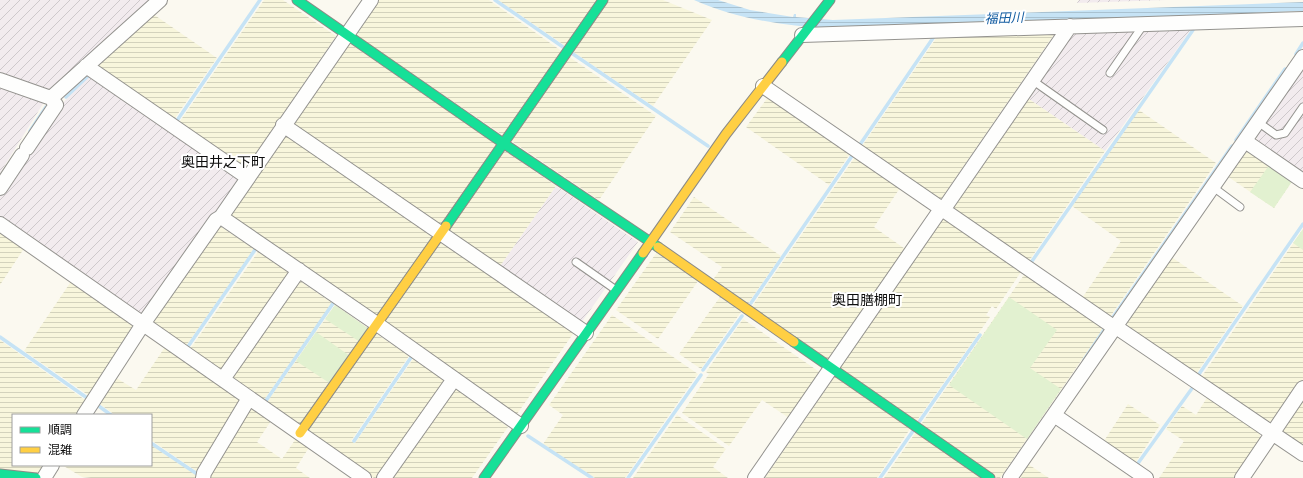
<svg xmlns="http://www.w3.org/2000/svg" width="1303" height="478" viewBox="0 0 1303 478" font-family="Literata,'Noto Sans JP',serif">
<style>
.industrial{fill:url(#industrial-furrows)}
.farmland{fill:url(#farmland-rules)}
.grass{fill:#e2f1d0}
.water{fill:url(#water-rules)}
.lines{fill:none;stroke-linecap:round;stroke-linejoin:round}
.stream{stroke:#c6e3f5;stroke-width:3.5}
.lane-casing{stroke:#94938f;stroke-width:9}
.street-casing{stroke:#94938f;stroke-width:16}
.fast-casing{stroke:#8b8a86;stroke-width:11}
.slow-casing{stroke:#8b8a86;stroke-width:11}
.lane{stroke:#fefefd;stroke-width:7}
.street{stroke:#fefefd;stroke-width:14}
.fast{stroke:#16e098;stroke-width:9}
.slow{stroke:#ffcf43;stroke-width:9}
.labels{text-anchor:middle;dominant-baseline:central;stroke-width:4;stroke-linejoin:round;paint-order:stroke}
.water-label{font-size:13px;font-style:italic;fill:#135ca1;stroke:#fff}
.quarter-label{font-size:14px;fill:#0d0d0d;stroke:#fff}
</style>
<defs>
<pattern id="industrial-furrows" width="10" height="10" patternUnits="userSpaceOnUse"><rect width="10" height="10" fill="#f2ebee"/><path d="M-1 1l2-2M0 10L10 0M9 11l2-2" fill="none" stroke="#cec8cb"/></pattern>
<pattern id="farmland-rules" width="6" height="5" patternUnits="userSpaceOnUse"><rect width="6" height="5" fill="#f8f6dc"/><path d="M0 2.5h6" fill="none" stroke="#d3d2bc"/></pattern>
<pattern id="water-rules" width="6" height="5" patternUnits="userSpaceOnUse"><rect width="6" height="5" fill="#c6e3f5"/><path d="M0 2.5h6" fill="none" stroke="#a9c2d1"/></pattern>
</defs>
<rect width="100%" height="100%" fill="#fbf9f0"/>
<path class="industrial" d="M0,0h152l-102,92 -50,-20z
M1079,0h88l-90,3z
M1192,28l-87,123 -79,-54 47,-66z
M1303,66v108l-45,-31 -2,-8z
M90,75l150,103 -97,139 -143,-100v-23l54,-82z
M0,85l44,17 -44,71z
M556,186l82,56 -59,84 -81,-57z"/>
<path class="farmland" d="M264,0h19l53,36 -92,135 -66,-47z
M374,0h115l74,52 -59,84 -153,-104z
M498,0h102l-33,47z
M607,0h56l49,20 -59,86 -81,-55z
M153,14l64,44 -44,63 -78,-56z
M1057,30l-116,169 -79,-53 77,-112z
M346,41l152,104 -58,83 -152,-103z
M568,56l88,60 -57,84 -89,-60z
M768,97l84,54 -23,34 -83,-58z
M1026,97l79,54 -76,110 -79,-55z
M1139,110l77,53 -106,154 -28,-19 39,-57 -49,-35z
M283,132l153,104 -60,83 -150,-104z
M502,149l54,37 -58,83 -53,-37z
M1252,152l41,28 -19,28 -47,-32 15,-23z
M857,154l45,31 -28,42 34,24 -77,111 -80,-54z
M694,197l87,59 -34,49 -35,-24 10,-14 -52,-35z
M944,213l79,56 -27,40 -4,-3 -6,9 4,2 -74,105 -79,-55z
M218,225l36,24 -68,97 -35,-24z
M1303,229v150l-28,41 -11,3 -64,-44z
M0,230l25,17 -25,38z
M440,239l135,92 -60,86 -134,-93z
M258,252l34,23 -69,96 -33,-22z
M657,252l41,29 -40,58 -42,-29z
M1170,256l73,50 -47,68 -67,-45 -3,-10z
M1026,272l79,54 -105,152h-3l-77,-52z
M297,279l35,24 -68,97 -35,-24z
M72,280l66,46 -47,71 -67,-46z
M720,297l21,15 -40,57 -22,-15z
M335,305l34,24 -67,97 -35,-24z
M612,315l86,59 -73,104h-30l-52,-34 20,-29 -14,-10z
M743,319l78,54 -32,45 -27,-18 -33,46 -47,-33 27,-39 -3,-2z
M375,333l34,23 -58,85 4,2 58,-84 34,23 -67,96h-6l-67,-47z
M0,340l88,62 -9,13h-66v50h34l-7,8 -40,-4z
M167,344l75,53 -43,76 -48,-33v-25h-36l-18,-13 16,-26 23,14z
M835,376l75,53 -33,49h-112z
M453,387l55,40 -36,51h-83z
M1303,395v54l-21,-14 -1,-9z
M1208,396l52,35v9l-26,38h-75l25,-37 -18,-12 16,-23 14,9z
M250,403l23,15 -16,24 25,17 15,-22 13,9 -14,22 14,10h-100v-7z
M1128,404l32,21 -26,40 -32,-21z
M677,415l49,34 -13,18 15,11h-95z
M916,432l66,46h-98z
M151,445l47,31 -1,2h-106l-9,-1 -20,-12h89z
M1028,464l21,14h-27l-3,-2z"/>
<path class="grass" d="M1270,164l23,16 -19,28 -24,-16z
M1303,229v21l-10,-7z
M1009,297l48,33 -27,38 31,21 -34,50 -78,-54z
M335,305l34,24 -9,13 -35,-23z
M316,332l34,24 -19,28 -35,-23z"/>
<path class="water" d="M694,0h24l32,10 43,7 1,-3h2v3l37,3 470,-18v9l-471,18c-46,-3 -96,-10 -138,-29z"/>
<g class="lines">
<path class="stream" d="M495,0l68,47
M573,54l135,92
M1296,54l7,-11
M66,97l25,-24
M176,122l84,-122
M30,131l16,-24
M1236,140l49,-71
M859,146l74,-108
M1030,264l163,-234
M751,303l103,-150
M1110,319l1,1 121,-174
M0,337l90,63
M187,348l70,-101
M1084,360l22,-33
M703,370l39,-54
M1197,377l106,-153
M265,402l69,-100
M96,404l15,11
M919,422l61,-87
M528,436l64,42
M354,441l58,-85
M151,443l49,33
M1136,466l57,-79
M628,478l73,-103
M880,478l33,-47"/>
<defs>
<path id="lane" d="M1110,73l34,-49
M1032,80l71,50
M1258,122l18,13 9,-2 18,-26
M1213,187l27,20
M576,262l40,28"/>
<path id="street" d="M802,35l501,-16
M86,66l161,111
M0,80l51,18
M763,86l352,242
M283,125l303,208
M1245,141l58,40
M27,148l29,-43 -5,-7 109,-98
M0,188l22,-33
M943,210l127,-184
M221,217l156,107 144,102
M0,224l364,254
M1116,327l187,127
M223,379l76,-109
M84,415l59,-91 73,-104 5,-3 150,-217
M1054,415l92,63
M44,478l8,-13
M203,478l1,-5 45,-75
M384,478l70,-99
M755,478l186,-269
M1010,478l293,-421
M1242,478l61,-90"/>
<path id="fast" d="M297,0l206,143 155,104
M782,62l48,-62
M446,226l157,-226
M794,342l196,136
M0,474l36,4
M484,478l159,-225"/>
<path id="slow" d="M658,247l136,95
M643,253l83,-119 56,-72
M300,433l146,-207"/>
</defs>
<use href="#lane" class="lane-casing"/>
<use href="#street" class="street-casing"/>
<use href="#fast" class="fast-casing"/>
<use href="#slow" class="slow-casing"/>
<use href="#lane" class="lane"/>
<use href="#street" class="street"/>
<use href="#fast" class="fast"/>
<use href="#slow" class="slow"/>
</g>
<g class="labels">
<g class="water-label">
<text transform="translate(1004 17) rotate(-2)">福田川</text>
</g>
<g class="quarter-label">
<text x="223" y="161">奥田井之下町</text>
<text x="867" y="299">奥田膳棚町</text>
</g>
</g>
<rect x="12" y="414" width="140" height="52" fill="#ffffff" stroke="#9e9e9e"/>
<rect x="20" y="427" width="20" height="6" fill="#16e098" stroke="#9e9e9e"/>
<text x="48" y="434" font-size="12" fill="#0d0d0d">順調</text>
<rect x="20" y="447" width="20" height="6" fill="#ffcf43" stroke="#9e9e9e"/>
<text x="48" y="454" font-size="12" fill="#0d0d0d">混雑</text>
</svg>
